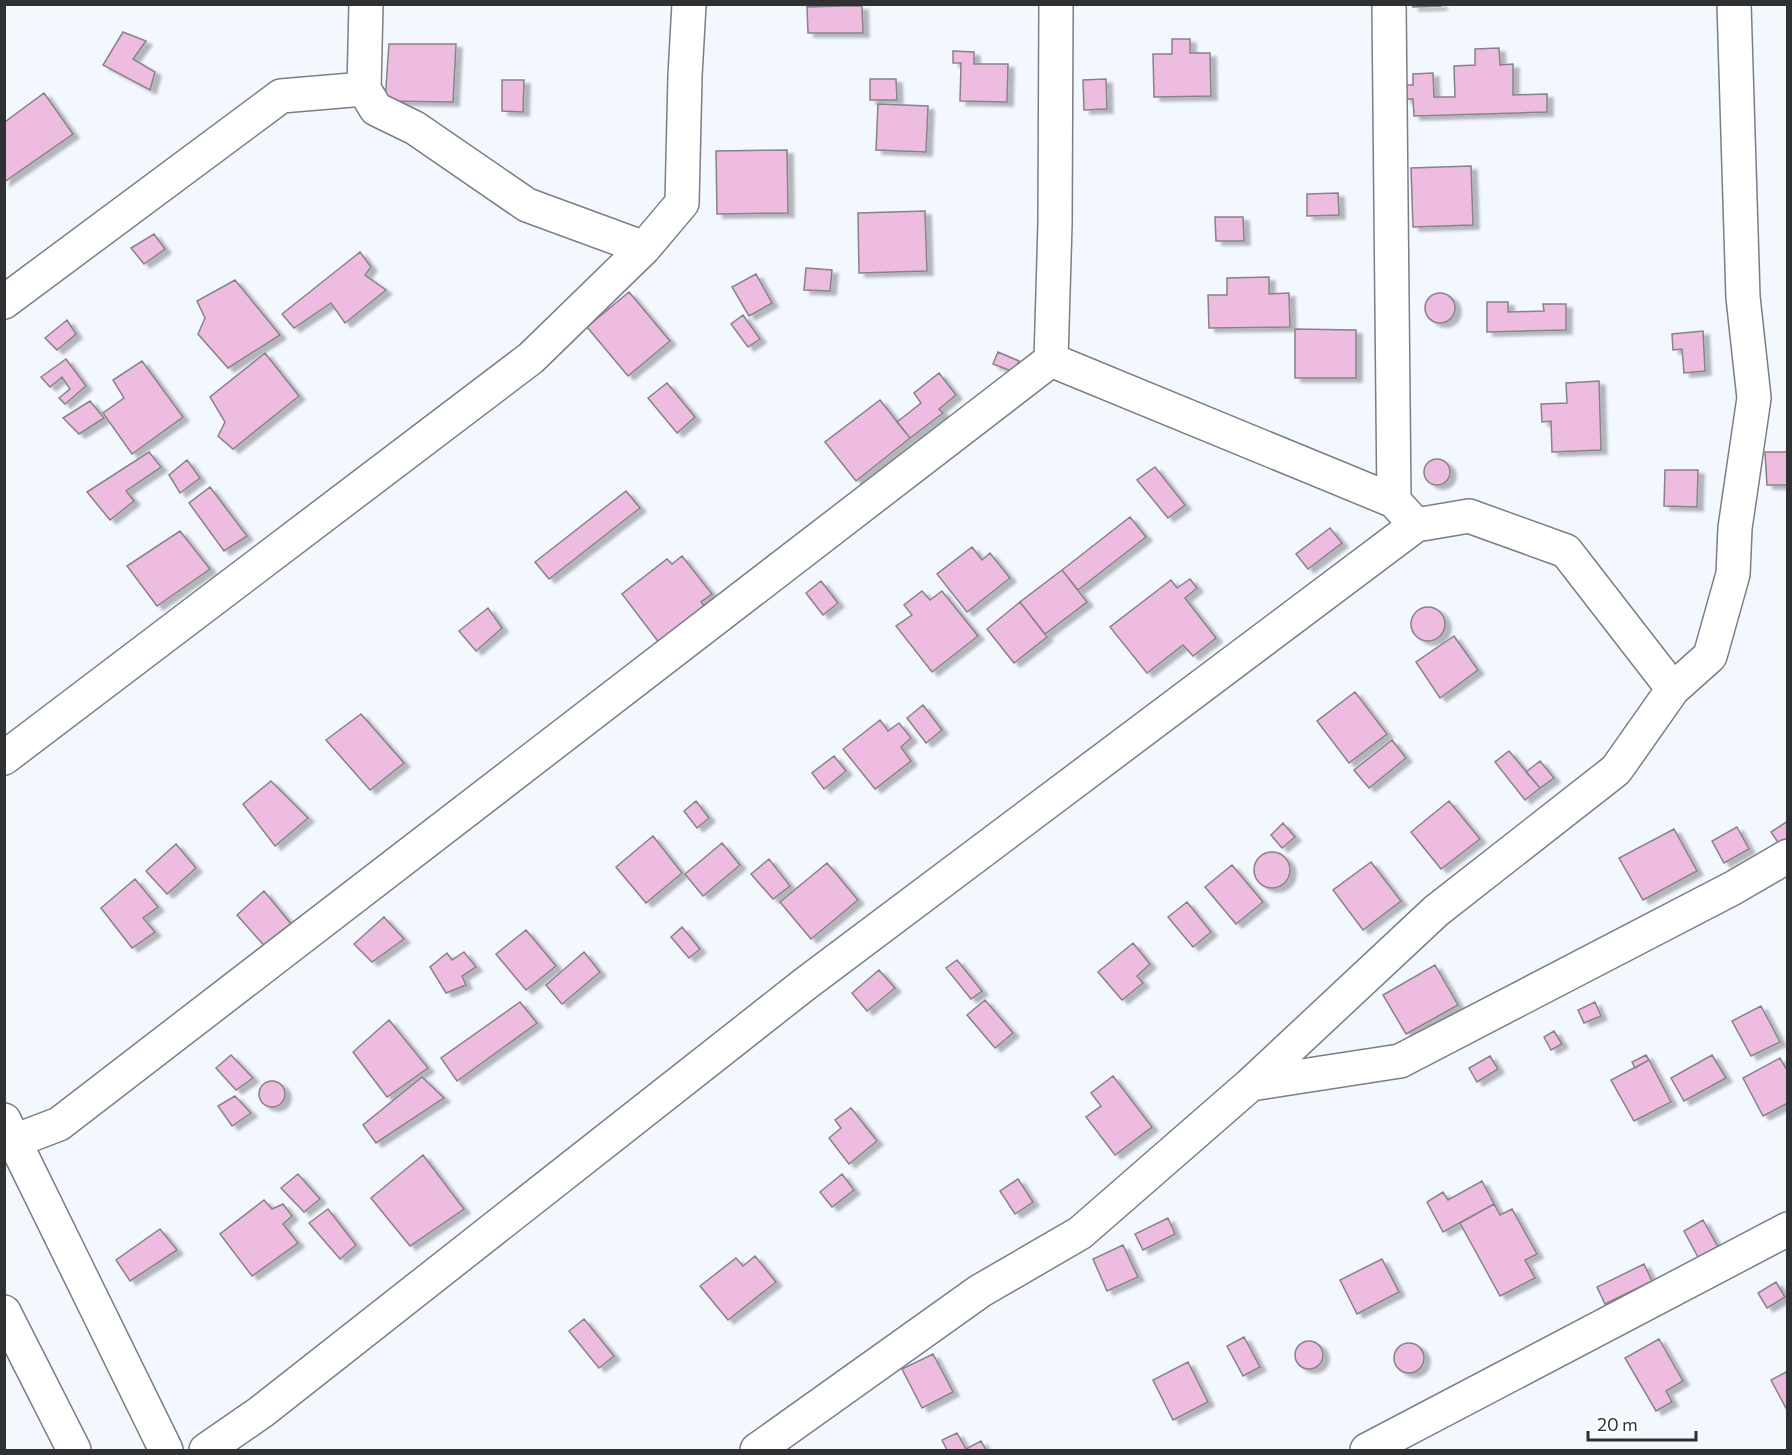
<svg xmlns="http://www.w3.org/2000/svg" width="1792" height="1455" viewBox="0 0 1792 1455" font-family="Commissioner,sans-serif">
<style>
.building{fill:#edbce0;stroke:#898287;stroke-width:1.5;filter:url(#shadow)}
.lines{fill:none;stroke-linecap:round;stroke-linejoin:round}
.minor-casing{stroke:#7b7e84;stroke-width:36}
.trunk-casing{stroke:#7b7e84;stroke-width:36}
.minor{stroke:#fff;stroke-width:33}
.trunk{stroke:#fff;stroke-width:33}
</style>
<defs>
<filter id="shadow"><feDropShadow dx="6" dy="4" stdDeviation="1.5" flood-color="#0004"/></filter>
</defs>
<rect width="100%" height="100%" fill="#f3f7fe"/>
<path class="building" d="M807,4h35v2l-35,1z
M1413,4h28v2l-28,1z
M842,6h20l1,27h-55l-1,-26z
M123,32l23,9 -13,18 22,13 -5,18 -47,-25z
M1172,39h18v14h20l1,43 -57,1 -1,-43h19z
M389,44h67l-3,58 -68,-1z
M1499,48l1,17 13,-1v31l34,-1v18l-133,4 -1,-17h-8v-14h8v-11l20,-1 1,24h21l-1,-31 21,-1v-16z
M953,51l21,1v12h34l-1,38 -47,-1 1,-38h-8z
M870,79h26l1,21h-27z
M1106,79l1,30 -23,1 -1,-30z
M502,80h22l-1,32 -21,-1z
M44,93l29,41 -69,48v-62l2,1z
M878,104l50,2 -2,46 -50,-2z
M787,150l1,63 -71,1 -1,-63z
M1471,166l2,59 -60,2 -2,-59z
M1338,193l1,22 -32,1v-22z
M925,211l2,60 -68,2 -1,-60z
M1215,217h28l1,24h-28z
M154,234l11,15 -21,15 -13,-16z
M360,252l11,15 -6,8 21,15 -41,33 -14,-20 -37,25 -12,-14z
M806,268l26,2 -2,21 -26,-1z
M756,274l16,29 -23,13 -17,-29z
M1269,277v17l20,-1 1,34 -81,1 -1,-33h19v-17z
M235,280l45,55 -52,33 -30,-34 7,-16 -8,-17z
M629,292l41,49 -42,35 -41,-49z
M1425 308a15 15 0 1 1 30 0a15 15 0 1 1-30 0Z
M1487,302h21v10l36,-1 -1,-7h23v26l-79,2z
M743,315l17,24 -12,8 -17,-23z
M67,320l9,14 -19,16 -12,-12z
M1295,329l61,1v48h-61z
M1703,331l2,40 -21,2 -2,-24 -9,1 -1,-16z
M998,352l21,9 -5,11 -21,-8z
M265,353l34,43 -66,53 -15,-13 7,-14 -15,-25z
M66,359l20,27 -21,18 -6,-6 11,-9 -8,-12 -12,10 -9,-10z
M142,361l41,56 -51,37 -29,-41 21,-15 -11,-18z
M939,373l17,22 -17,14 4,4 -33,25 -13,-16 24,-19 -7,-10z
M1599,381l2,69 -49,2 -1,-31 -9,1 -1,-18 26,-1 -1,-20z
M667,383l28,34 -18,16 -29,-35z
M880,400l30,38 -54,43 -31,-39z
M90,401l14,17 -25,16 -16,-16z
M149,452l12,15 -35,24 8,10 -24,19 -23,-28z
M1765,452h23v33h-21z
M1424 472a13 13 0 1 1 26 0a13 13 0 1 1-26 0Z
M187,460l13,18 -20,15 -11,-18z
M1155,467l30,38 -17,13 -31,-38z
M1665,470h33l-1,37 -33,-1z
M210,487l37,49 -23,15 -35,-48z
M626,491l14,17 -91,71 -14,-17z
M1130,517l16,20 -68,53 -16,-20z
M1330,528l12,15 -34,26 -12,-15z
M180,531l30,38 -53,37 -30,-40z
M972,547l10,13 8,-7 20,25 -43,34 -30,-38z
M682,556l30,38 -11,8 5,6 -46,36 -38,-50 45,-35 5,5z
M1062,570l25,32 -42,32 -25,-32z
M1190,579l7,9 -12,10 31,40 -23,18 -10,-11 -36,28 -37,-46 61,-47 6,8z
M821,581l17,22 -15,12 -17,-22z
M922,591l8,9 12,-9 36,45 -46,36 -36,-46 16,-11 -8,-10z
M1020,602l27,35 -33,26 -27,-34z
M1411 624a17 17 0 1 1 34 0a17 17 0 1 1-34 0Z
M488,608l14,20 -26,23 -17,-20z
M1454,636l24,34 -38,28 -24,-36z
M1355,692l32,42 -38,29 -32,-42z
M923,705l19,25 -16,13 -19,-25z
M361,714l43,49 -34,27 -44,-50z
M880,720l8,11 11,-8 12,15 -10,9 10,14 -36,28 -32,-40z
M1392,740l14,18 -37,30 -15,-18z
M1509,751l31,37 -15,12 -30,-38z
M834,756l12,15 -22,18 -12,-16z
M1540,761l14,17 -14,10 -14,-16z
M271,781l37,37 -33,28 -32,-42z
M696,801l13,17 -12,10 -13,-17z
M1449,801l31,38 -39,30 -30,-37z
M1788,821v28l-4,2 -13,-19z
M1283,823l12,14 -13,11 -11,-13z
M1737,827l12,22 -25,14 -12,-22z
M1674,829l23,42 -54,29 -24,-42z
M653,836l29,37 -36,30 -30,-36z
M722,843l18,22 -37,31 -18,-22z
M176,844l20,24 -29,26 -21,-23z
M1254 870a18 18 0 1 1 36 0a18 18 0 1 1-36 0Z
M769,859l21,27 -17,13 -22,-25z
M1371,862l30,39 -38,29 -30,-40z
M827,863l31,37 -47,39 -31,-37z
M1232,865l31,37 -27,22 -31,-37z
M135,879l23,28 -15,11 12,14 -23,16 -31,-40z
M264,891l32,39 -27,21 -32,-36z
M1187,902l24,30 -18,15 -25,-30z
M384,917l20,22 -32,23 -18,-18z
M682,927l18,22 -11,9 -18,-21z
M526,930l30,36 -30,24 -30,-36z
M1133,943l17,21 -13,12 6,7 -21,17 -24,-28z
M464,952l12,15 -14,9 4,9 -20,8 -16,-26 17,-14 5,7z
M584,952l16,20 -38,32 -16,-19z
M957,960l25,31 -11,8 -25,-31z
M1435,965l23,40 -52,29 -23,-39z
M879,970l16,18 -28,23 -15,-18z
M985,1000l28,33 -18,15 -28,-33z
M520,1002l17,21 -80,58 -16,-23z
M1595,1002l6,14 -17,7 -6,-13z
M1761,1006l19,36 -29,14 -19,-35z
M389,1020l39,48 -41,29 -34,-45z
M1554,1031l8,13 -11,6 -7,-13z
M231,1055l22,23 -17,12 -20,-22z
M1646,1055l3,5 -14,8 -3,-6z
M1712,1055l14,23 -42,23 -13,-23z
M1490,1056l8,13 -21,13 -8,-14z
M1780,1058l8,14v31l-25,13 -20,-38z
M1649,1060l22,42 -37,19 -23,-41z
M1113,1076l39,51 -37,28 -29,-38 15,-11 -10,-13z
M422,1077l22,21 -68,45 -13,-18z
M259 1094a13 13 0 1 1 26 0a13 13 0 1 1-26 0Z
M235,1096l16,17 -19,13 -14,-20z
M851,1108l26,33 -28,23 -20,-26 12,-10 -6,-8z
M423,1155l41,54 -54,37 -39,-48z
M298,1174l22,25 -16,13 -23,-24z
M842,1174l12,16 -22,17 -12,-15z
M1018,1179l15,23 -18,12 -15,-23z
M1482,1181l12,23 -51,28 -16,-30 16,-10 5,8z
M264,1200l8,9 11,-5 9,12 -9,8 15,19 -46,33 -32,-42z
M1494,1204l6,11 12,-6 25,45 -12,6 10,18 -35,18 -40,-73z
M328,1209l28,36 -16,14 -31,-36z
M1168,1218l7,16 -32,16 -8,-16z
M1703,1220l15,27 -20,10 -14,-26z
M160,1229l17,21 -47,31 -14,-21z
M1123,1245l15,32 -31,14 -14,-32z
M755,1256l21,26 -48,38 -28,-34 36,-28 7,8z
M1382,1259l17,33 -42,22 -17,-34z
M1644,1264l8,17 -47,23 -8,-17z
M1776,1282l9,15 -18,11 -9,-15z
M584,1319l30,37 -15,12 -30,-37z
M1244,1337l16,30 -17,9 -16,-30z
M1659,1339l24,42 -17,10 6,11 -16,9 -31,-53z
M1295 1355a14 14 0 1 1 28 0a14 14 0 1 1-28 0Z
M1394 1358a15 15 0 1 1 30 0a15 15 0 1 1-30 0Z
M933,1354l20,38 -31,16 -20,-39z
M1188,1362l20,40 -35,18 -20,-40z
M1788,1371v41l-17,-32z
M957,1433l9,16 15,-8 5,9h-39l-5,-10z"/>
<g class="lines">
<defs>
<path id="minor" d="M366,4l-2,85 12,20 39,19 112,77 117,43 38,-45 3,-127 4,-72
M4,302l277,-206 83,-7
M1051,360l343,141
M1673,689l37,-33 23,-82 2,-46 19,-130 -11,-101 -9,-293
M4,758l527,-400 113,-110
M1251,1084l149,-23 333,-173 55,-32
M4,1120l162,330
M4,1145l55,-21 992,-764 4,-136 1,-220
M206,1450l55,-38 544,-428 611,-459 -22,-24 -5,-497
M757,1450l223,-159 100,-58 171,-149 185,-173 180,-141 57,-81 -107,-138 -97,-35 -53,9
M1367,1450l421,-221"/>
<path id="trunk" d="M4,1312l70,138"/>
</defs>
<use href="#minor" class="minor-casing"/>
<use href="#trunk" class="trunk-casing"/>
<use href="#minor" class="minor"/>
<use href="#trunk" class="trunk"/>
</g>
<rect width="1792" height="1455" fill="none" stroke="#2f3033" stroke-width="12"/>
<path d="M1588 1431v9h108v-9" fill="none" stroke="#2f3033" stroke-width="3"/>
<text x="1597" y="1431" font-size="18" fill="#2f3033" stroke="#ffffff" stroke-width="4.5" paint-order="stroke">20 m</text>
</svg>
